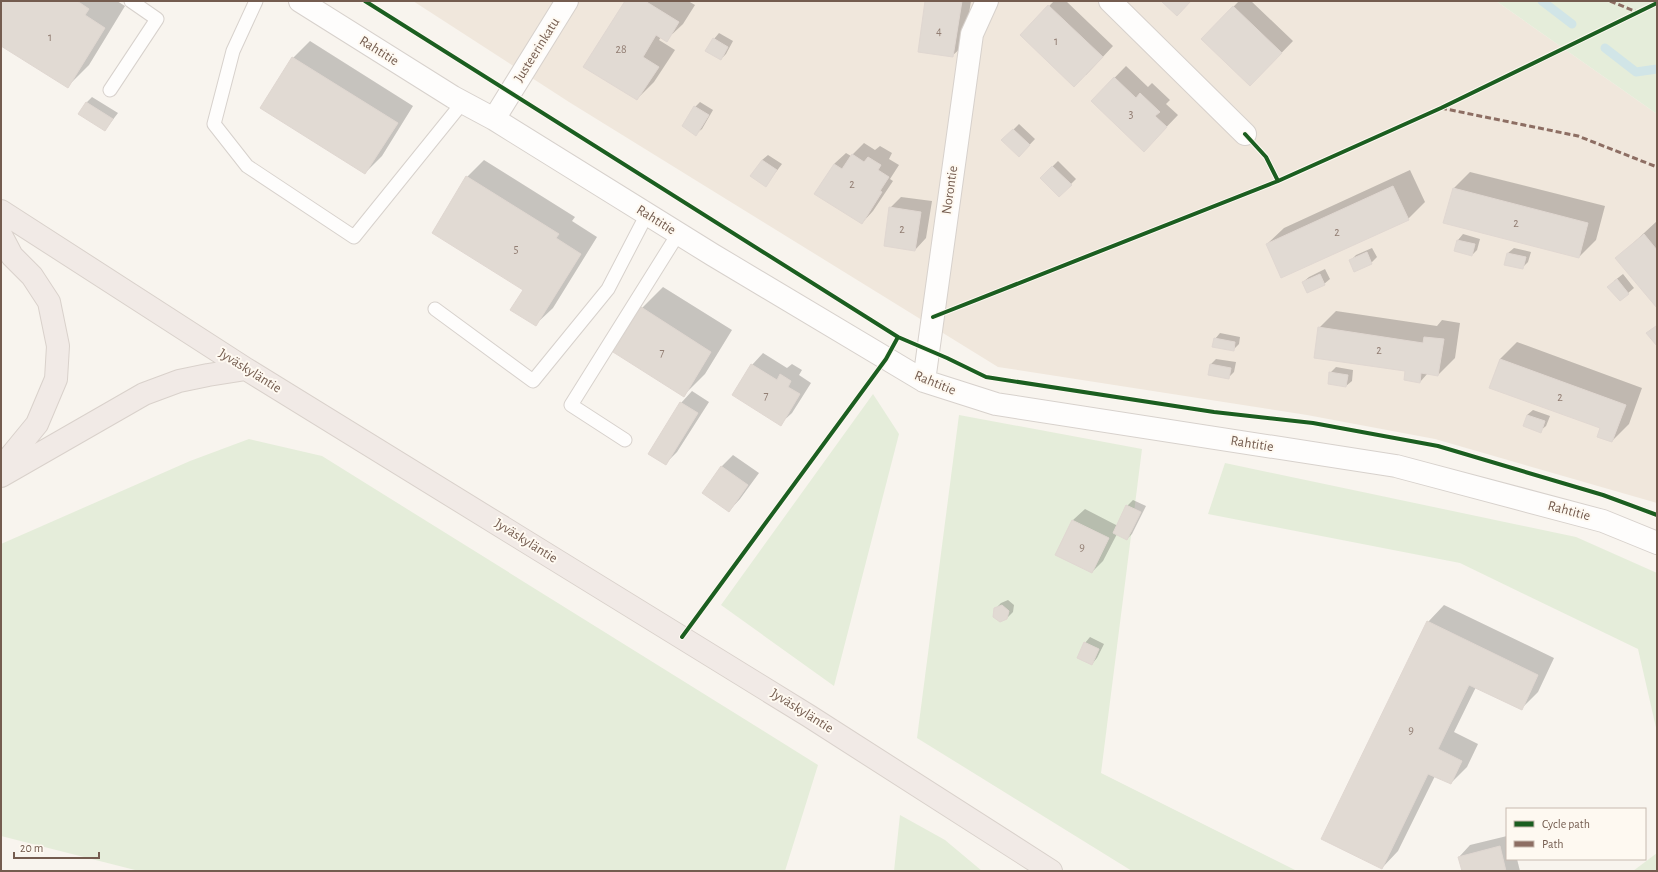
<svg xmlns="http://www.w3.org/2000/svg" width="1658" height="872" viewBox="0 0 1658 872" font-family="'Alegreya Sans',sans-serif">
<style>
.residential{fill:#f0e7dc}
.green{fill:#e5edda}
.shadow{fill:#0003}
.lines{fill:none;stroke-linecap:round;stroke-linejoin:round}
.stream{stroke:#d1e5e7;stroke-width:9}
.building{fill:#e1dad3;stroke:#e0d7d1}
.lane-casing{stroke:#d7d1cc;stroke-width:15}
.street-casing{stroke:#d7d1cc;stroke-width:24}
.highway-casing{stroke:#d9d1cb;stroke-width:24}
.lane{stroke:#fefdfc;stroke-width:13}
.street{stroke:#fefdfc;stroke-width:22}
.highway{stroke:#f1eae6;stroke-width:22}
.quiet{stroke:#8d6e63;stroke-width:3;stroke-dasharray:6 3;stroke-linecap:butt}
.cycleway-casing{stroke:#fef9f1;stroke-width:6}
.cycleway{stroke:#1b5e20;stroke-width:4}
.labels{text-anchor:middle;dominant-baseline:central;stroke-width:4;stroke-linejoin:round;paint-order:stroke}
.number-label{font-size:12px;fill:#927e73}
.street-label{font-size:14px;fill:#745c4f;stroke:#fef9f1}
</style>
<rect width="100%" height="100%" fill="#f8f4ee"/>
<path class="residential" d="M413,1h1083l161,113v389l-222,-64 -128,-24 -309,-48 -429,-265z"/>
<path class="green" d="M1496,1h161v113z
M873,394l26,40 -65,252 -113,-81z
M959,415l183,34 -41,324 196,98h-165l-215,-133z
M249,439l73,17 496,309 -33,106h-646l-138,-35v-292l189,-83z
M1225,463l351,74 81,36v159l-19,-83 -178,-86 -252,-49z
M900,815l45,25 37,31h-88z
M1657,853v18h-24z"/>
<path class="shadow" d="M1,1h116l8,5 -36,59 -21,21 -67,-41z
M627,1h61l7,4 -12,19 -17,16 -5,-3 -2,3 16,10 -21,32 -17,17z
M926,1h45l-7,44 -12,11z
M1054,1h12l47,45 -27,29 -65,-40z
M1239,1h12l42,40 -32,33 -59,-35z
M719,33l14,8 -7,13 -5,5 -7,-20z
M310,41l103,65 -31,50 -17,17 -104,-65 32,-50z
M1126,66l22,21 4,-4 18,17 -4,4 12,11 -23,24 -63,-38z
M92,97l26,16 -13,17 -19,-27z
M700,102l13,8 -11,19 -6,5 -1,-27z
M1019,124l16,15 -16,17 -16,-16z
M864,143l11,7 5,-4 12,7 -3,6 10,6 -9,14 3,2 -20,30 -11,12 -28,-59 12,-11 5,3z
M768,155l14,9 -16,21 -4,-25z
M484,160l91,57 -3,4 25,16 -44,71 -17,16 -12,-35 -91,-57 34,-55z
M1058,161l18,18 -17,17 -18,-18z
M1410,170l15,32 -17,17 -141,25 17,-16z
M1470,172l135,34 -9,34 -17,17 -125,-69z
M901,197l31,4 -6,37 -11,12 -25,-42z
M1657,221v85l-40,-48z
M1463,234l17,5 -3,11 -5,5 -17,-4 3,-11z
M1372,248l5,9 -6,6 -21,-2 6,-6z
M1514,248l17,4 -3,10 -6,6 -14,-15z
M1325,269l5,10 -6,5 -21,-2 6,-5z
M1623,274l11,14 -14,12 -6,-19z
M663,287l69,43 -27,44 -21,21 -42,-87z
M1336,311l101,15 5,-6 18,3 -5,35 -17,17 -10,-2 -8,9 -14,-12 -87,-42z
M1220,333l20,4 -1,7 -6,6 -18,-11z
M1517,342l125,46 -13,36 -17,17 -11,-14 -111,-40 10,-28z
M763,353l24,15 5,-4 10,6 -3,5 12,8 -19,30 -12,11 -28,-59z
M1216,359l20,3 -2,10 -5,5 -18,-13z
M1336,367l17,3 -1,11 -6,5 -16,-13z
M692,391l17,11 -32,50 -12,12 -16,-10 32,-51z
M1533,410l17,6 -4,10 -6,5 -13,-16z
M733,455l26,18 -19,26 -11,12 -26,-18 19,-27z
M1133,500l13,6 -14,28 -5,5 -10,-5 -14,27 -11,11 -36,-18 17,-34 12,-11 33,17 9,-20z
M1008,600l6,5 -1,7 -6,6 -12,-9 6,-6z
M1444,605l110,53 -16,34 -17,17 -45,-22 -22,45 24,12 -11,23 -16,16 -16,-7 -37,75 -16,17 46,-246z
M1090,637l14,7 -7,14 -5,6 -7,-21z
M1507,836v23h10l3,12h-57l-4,-14 11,-12z"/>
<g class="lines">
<path class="stream" d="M1542,1l30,23
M1605,48l31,24 21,-3"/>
</g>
<path class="building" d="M1,1h76l12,8 -4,6 20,13 -37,60 -67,-42z
M625,1h20l34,21 -12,20 -11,-7 -13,22 16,10 -22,33 -54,-33z
M925,1h37l-9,56 -35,-5z
M1161,1h30l-14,15z
M1048,5l55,52 -29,30 -54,-52z
M1233,6l49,47 -32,33 -49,-47z
M713,38l15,9 -7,13 -16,-9z
M292,57l106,66 -33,51 -105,-66z
M1114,77l22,21 4,-5 20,19 -5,4 12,11 -23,25 -53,-51z
M86,102l27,17 -8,12 -27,-17z
M694,106l15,9 -13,21 -14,-10z
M1013,129l17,16 -11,12 -18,-17z
M852,154l12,8 4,-5 13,8 -3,5 11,7 -9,14 2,1 -20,32 -48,-30 20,-30 8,5z
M762,160l15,10 -11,17 -16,-11z
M1052,166l20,19 -13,12 -19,-19z
M466,176l93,58 -3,4 25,16 -45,72 -26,-16 13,-20 -91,-57z
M1393,186l16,34 -128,58 -15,-34z
M1453,188l135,35 -9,35 -136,-35z
M889,207l32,5 -6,39 -31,-5z
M1644,234l13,16v58l-42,-50z
M1457,240l18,4 -3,12 -18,-5z
M1367,252l5,12 -18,8 -5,-12z
M1507,253l19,4 -3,12 -19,-4z
M1320,274l5,11 -18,8 -5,-11z
M1617,279l12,15 -9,7 -13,-14z
M641,307l70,45 -27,45 -71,-45z
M1656,326l1,1v19l-11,-13z
M1318,327l105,16 1,-6 20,2 -6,37 -17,-3 -1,10 -16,-3 1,-9 -91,-13z
M1214,338l21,4 -1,9 -22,-4z
M1500,359l126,46 -14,37 -15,-5 3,-9 -111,-40z
M751,364l26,16 3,-6 11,7 -3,6 12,7 -19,32 -49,-31z
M1210,364l21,4 -2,11 -21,-4z
M1329,372l19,3 -2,12 -18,-3z
M680,402l18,11 -32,52 -18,-11z
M1527,415l18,6 -4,12 -18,-7z
M721,466l27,19 -19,27 -27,-19z
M1126,505l15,7 -14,28 -14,-7z
M1072,520l37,18 -17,35 -37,-18z
M1002,605l7,6 -2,8 -7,3 -7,-5 1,-9z
M1427,621l111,54 -16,35 -53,-25 -31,64 24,12 -11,23 -23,-10 -46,95 -61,-30z
M1084,642l15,7 -7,16 -15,-7z
M1500,846l6,25h-44l-4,-14z"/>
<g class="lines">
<defs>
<path id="lane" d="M256,1l-23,50 -19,73 33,42 107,71 109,-135
M110,90l47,-71 -26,-18
M435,309l98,72 75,-92 39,-75
M625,440l-54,-35 107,-171"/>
<path id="street" d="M300,1l153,96 41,22 219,136 211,126 72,23 400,62 207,55 54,22
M1110,1l135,133
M494,119l73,-118
M924,381l48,-347 15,-33"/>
<path id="highway" d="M1,211l245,158 563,347 242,155
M1,235l11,21 20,20 17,26 9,44 -2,33 -19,45 -36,44
M1,476l143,-82 35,-13 29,-6 38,-6"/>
</defs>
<use href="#lane" class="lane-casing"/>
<use href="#street" class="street-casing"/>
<use href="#highway" class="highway-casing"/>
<use href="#lane" class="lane"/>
<use href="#street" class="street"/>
<use href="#highway" class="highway"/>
<path class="quiet" d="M1610,1l27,11
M1441,108l137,28 79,31"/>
<defs>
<path id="cycleway" d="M365,1l533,336 49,21 39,19 228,35 99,11 125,23 165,49 54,20
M1245,134l21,23 12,24
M933,317l345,-136 163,-73 216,-105
M682,637l204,-278 12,-22"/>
</defs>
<use href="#cycleway" class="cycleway-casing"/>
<use href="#cycleway" class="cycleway"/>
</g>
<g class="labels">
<g class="number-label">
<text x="939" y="31">4</text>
<text x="50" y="37">1</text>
<text x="1056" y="41">1</text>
<text x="621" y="49">28</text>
<text x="1131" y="114">3</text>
<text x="852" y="184">2</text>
<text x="1516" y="223">2</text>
<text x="902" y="229">2</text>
<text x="1337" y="232">2</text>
<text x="516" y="249">5</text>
<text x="1379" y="350">2</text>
<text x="662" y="352">7</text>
<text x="766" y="395">7</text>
<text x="1560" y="397">2</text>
<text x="1082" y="547">9</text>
<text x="1411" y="730">9</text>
</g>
<g class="street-label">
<text transform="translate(537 50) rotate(-58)">Justeerinkatu</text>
<text transform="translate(379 51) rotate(32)">Rahtitie</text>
<text transform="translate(950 190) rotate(-82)">Norontie</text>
<text transform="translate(656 220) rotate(32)">Rahtitie</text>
<text transform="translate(250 371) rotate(32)">Jyväskyläntie</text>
<text transform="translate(935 383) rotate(22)">Rahtitie</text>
<text transform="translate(1252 444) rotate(9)">Rahtitie</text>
<text transform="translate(1569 511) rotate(15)">Rahtitie</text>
<text transform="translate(526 541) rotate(32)">Jyväskyläntie</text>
<text transform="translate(802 711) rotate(32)">Jyväskyläntie</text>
</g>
</g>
<rect width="1658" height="872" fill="none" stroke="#745c4f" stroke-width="4"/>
<rect x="1506" y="808" width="140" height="52" fill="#fef9f1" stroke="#c7bab0"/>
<rect x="1514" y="821" width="20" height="6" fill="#1b5e20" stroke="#c7bab0"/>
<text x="1542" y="828" font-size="12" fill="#745c4f">Cycle path</text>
<rect x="1514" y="841" width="20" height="6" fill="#8d6e63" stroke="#c7bab0"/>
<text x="1542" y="848" font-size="12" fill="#745c4f">Path</text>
<path d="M14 852v6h85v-6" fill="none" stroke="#745c4f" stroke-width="2"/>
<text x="20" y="852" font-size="12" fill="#745c4f" stroke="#fef9f1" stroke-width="3" paint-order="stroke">20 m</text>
</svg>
